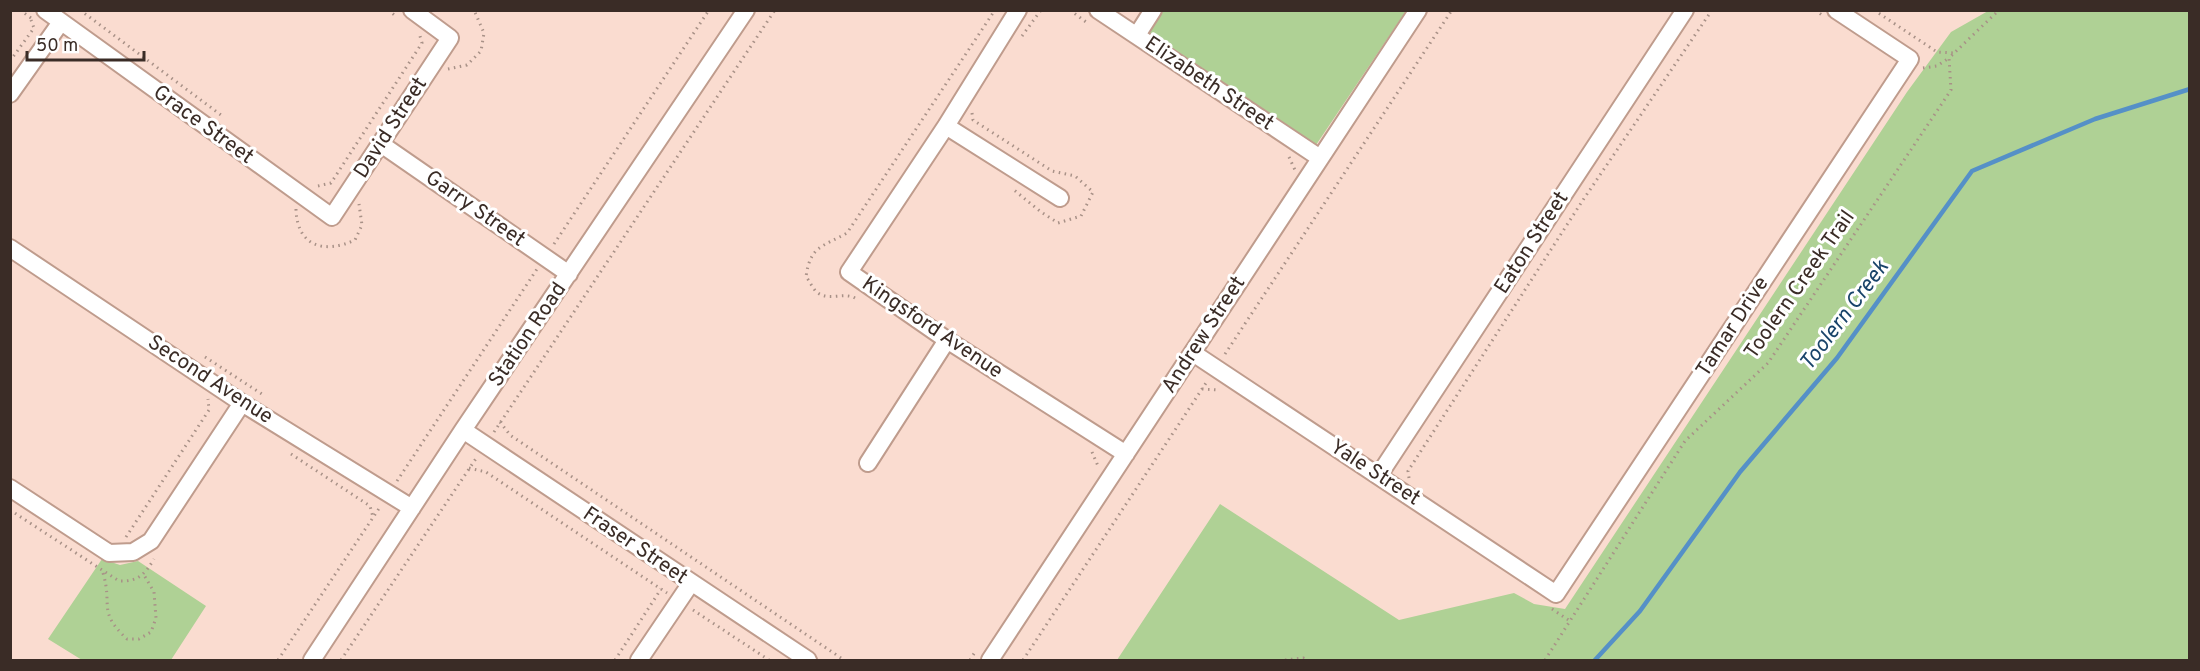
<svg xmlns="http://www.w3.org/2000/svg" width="2200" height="671" viewBox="0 0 2200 671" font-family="Overpass,sans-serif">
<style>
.green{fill:#afd195}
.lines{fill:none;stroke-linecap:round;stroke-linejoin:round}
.stream{stroke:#5590c7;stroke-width:4.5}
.minor-casing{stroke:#bf9c8d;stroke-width:20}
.path{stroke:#a89187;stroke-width:3;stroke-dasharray:1.5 4.5;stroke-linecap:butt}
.minor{stroke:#fff;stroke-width:16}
.labels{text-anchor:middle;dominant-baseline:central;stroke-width:6;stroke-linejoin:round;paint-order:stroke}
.street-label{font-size:21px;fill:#3a2c26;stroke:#fff}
.water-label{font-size:22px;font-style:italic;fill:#19446a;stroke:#fff}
</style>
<rect width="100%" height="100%" fill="#fadcd0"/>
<path class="green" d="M1163,11h243l-90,134 -168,-113z
M1988,11h201v649h-1072l103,-156 179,116 115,-27 20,11 31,5 342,-517 44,-60z
M102,559l18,6 18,-4 68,45 -35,54h-89l-34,-21z"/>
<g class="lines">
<path class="stream" d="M1595,660l45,-49 100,-139 97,-114 135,-187 123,-52 95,-30"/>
<defs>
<path id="minor" d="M45,10l287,207 118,-179 -38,-28
M1018,10l-72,116 -97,146 98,68 179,114
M1098,10l222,148
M1137,35l16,-25
M10,94l51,-72
M946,126l114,72
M381,144l188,130
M10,248l232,155 170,105
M1193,353l363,241 354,-535 -74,-49
M463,430l345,230
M868,463l79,-123
M1379,475l306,-465
M10,488l99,65 24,-1 18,-11 91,-138
M312,660l151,-230 283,-420
M639,660l52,-77
M990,660l428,-650"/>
</defs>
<use href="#minor" class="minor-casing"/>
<path class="path" d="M20,10l11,8
M80,10l141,105
M388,10l9,7
M1070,10l16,12
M1815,10l7,5
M1874,10l63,42 17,1
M1022,36l19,-26
M10,61l24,-33 -3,-8
M1923,68l14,-2 12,-8
M448,69l19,-4 14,-14 3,-18 -10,-23
M972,113l1,7 79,51 23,5 18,16 -12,24 -23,7 -17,-11 -27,-22
M1289,157l6,13
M318,186l13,-3 91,-140 -2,-7
M296,209c1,38 29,45 59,31l7,-15 -3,-21
M554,244l155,-234
M855,298c-11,-6 -26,3 -37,-5 -5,-3 -8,-12 -12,-16 4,-31 16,-30 41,-44l148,-223
M1225,354l227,-344
M205,357l60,39
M1202,389l16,1
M500,422l10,13 334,225
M494,432l281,-422
M1092,452l6,14
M291,454l79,52 3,11
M469,468l17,4 181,121
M1409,478l-1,-7 175,-271 129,-190
M397,481l140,-212
M10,510l109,71c19,1 26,-7 35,-22
M126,537l83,-127 -1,-11
M103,573c10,33 -6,38 24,66h12l12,-7 5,-14 -2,-26 -10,-17
M1552,609l18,12
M693,610l76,50
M278,660l102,-153
M341,660l136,-203
M615,660l46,-71
M970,660l5,-8
M1023,660l185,-280
M1285,660l18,-2 5,2
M1545,660l140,-219 83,-78 183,-273 -2,-32 50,-48"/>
<use href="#minor" class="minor"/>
</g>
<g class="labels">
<g class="street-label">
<text transform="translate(1209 84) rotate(34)">Elizabeth Street</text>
<text transform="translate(203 125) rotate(36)">Grace Street</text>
<text transform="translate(391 128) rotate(-57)">David Street</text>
<text transform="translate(475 209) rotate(35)">Garry Street</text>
<text transform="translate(1532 243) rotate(-57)">Eaton Street</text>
<text transform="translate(1800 285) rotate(-55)">Toolern Creek Trail</text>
<text transform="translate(1733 327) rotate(-57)">Tamar Drive</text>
<text transform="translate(932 328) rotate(34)">Kingsford Avenue</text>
<text transform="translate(528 335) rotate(-56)">Station Road</text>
<text transform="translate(1204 335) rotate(-57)">Andrew Street</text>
<text transform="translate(210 380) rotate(33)">Second Avenue</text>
<text transform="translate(1375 473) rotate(33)">Yale Street</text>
<text transform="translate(635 546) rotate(34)">Fraser Street</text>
</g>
<g class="water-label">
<text transform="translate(1845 316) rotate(-53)">Toolern Creek</text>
</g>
</g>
<rect width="2200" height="671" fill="none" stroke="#3a2c26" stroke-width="24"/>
<path d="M27 51v9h117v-9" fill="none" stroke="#3a2c26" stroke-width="3"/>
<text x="36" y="51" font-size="18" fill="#3a2c26" stroke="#ffffff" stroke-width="4.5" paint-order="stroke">50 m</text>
</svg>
